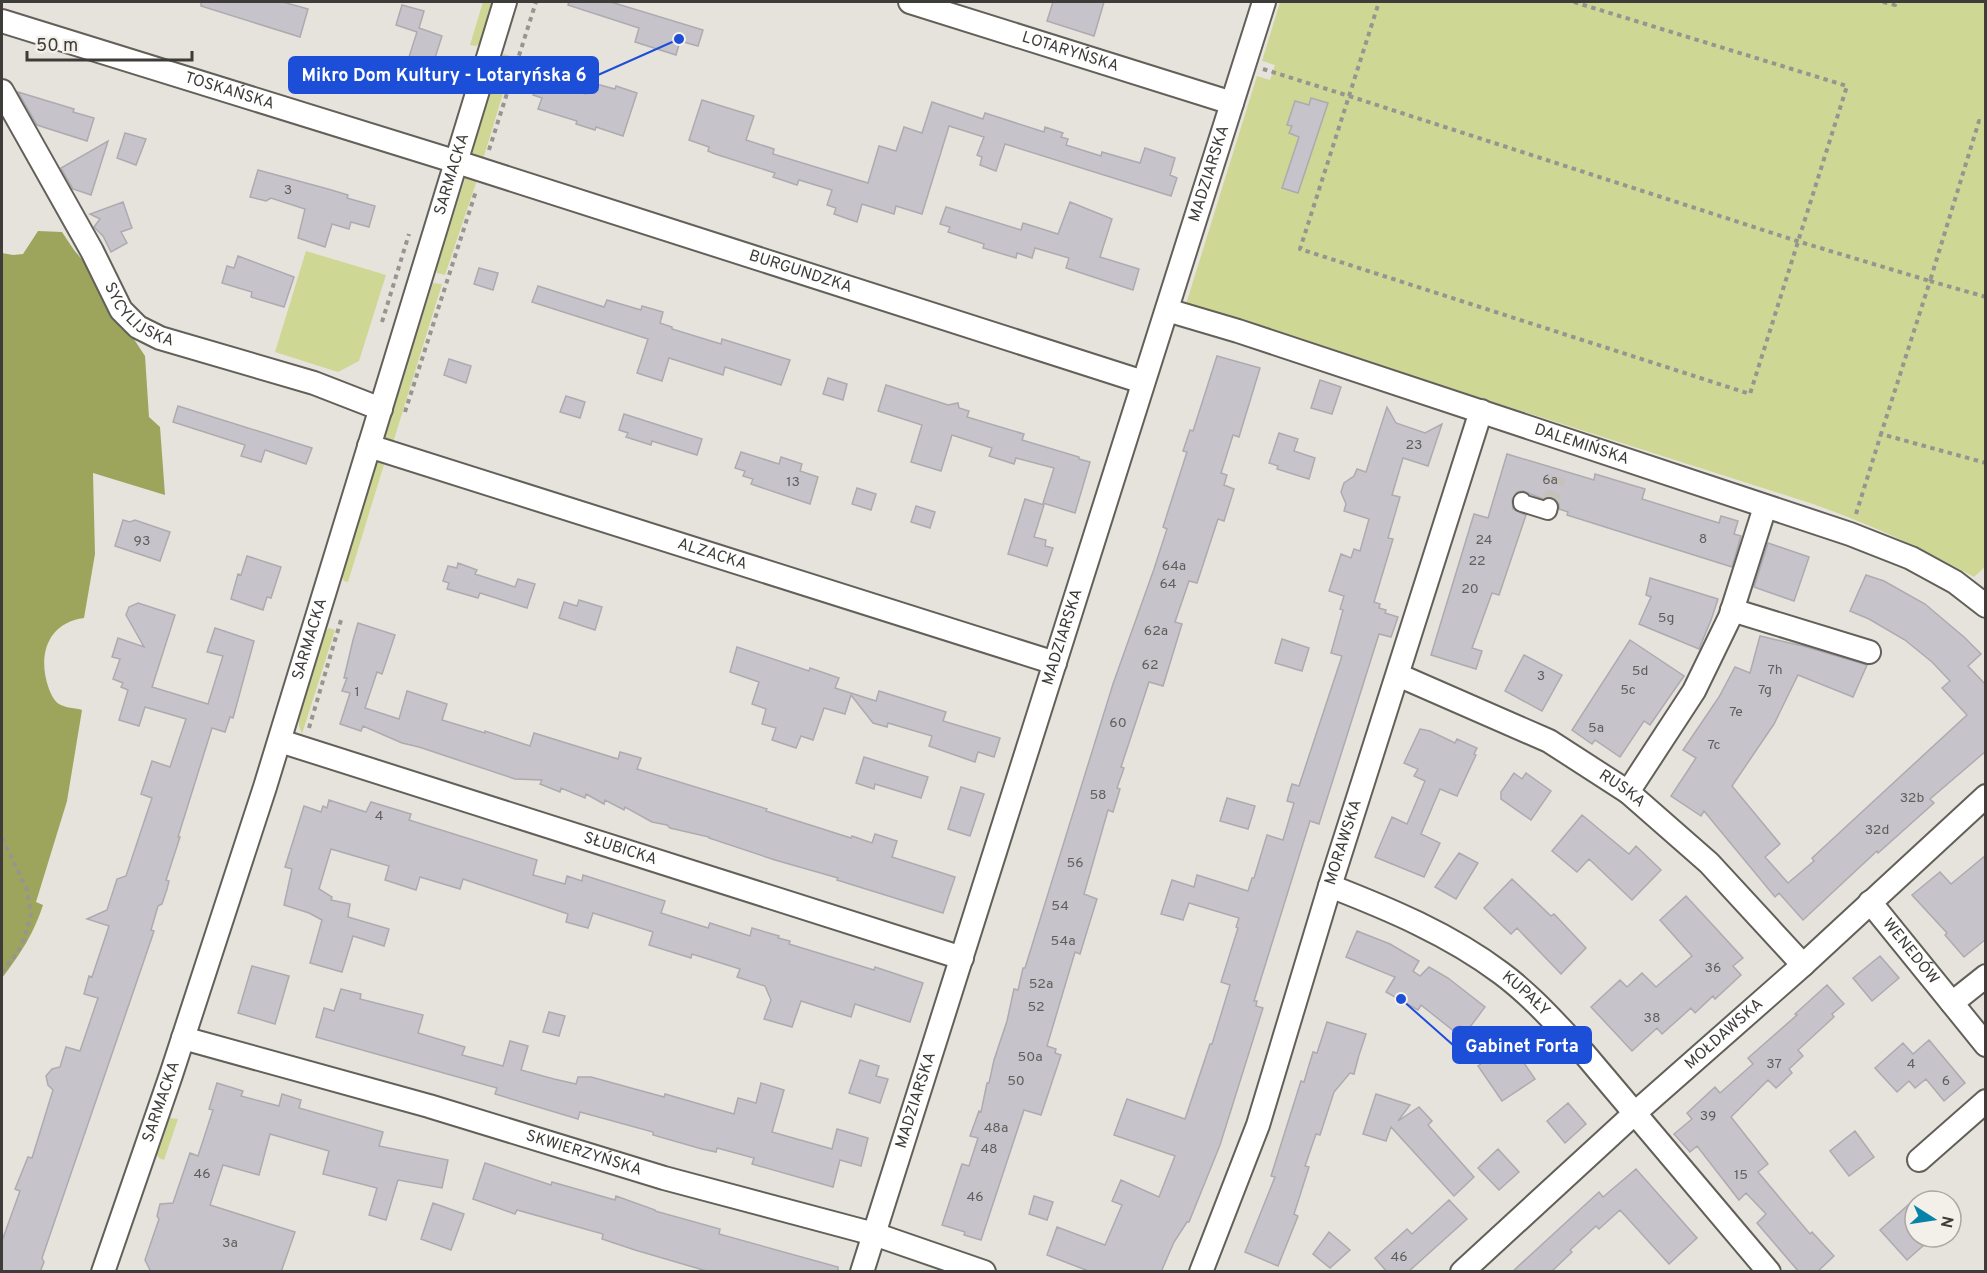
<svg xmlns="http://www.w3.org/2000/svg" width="1987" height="1273" viewBox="0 0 1987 1273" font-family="Overpass,sans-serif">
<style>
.green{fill:#cfd794}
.forest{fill:#9da55c}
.building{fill:#c7c3ca;stroke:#adaab0;stroke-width:1.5}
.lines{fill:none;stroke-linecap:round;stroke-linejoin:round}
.pedestrian-tunnel{stroke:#c4c2bb;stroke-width:16;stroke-dasharray:16 8;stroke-linecap:butt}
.pedestrian-casing{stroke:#63605a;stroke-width:20}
.minor-casing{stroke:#63605a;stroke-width:26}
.path{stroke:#979590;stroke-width:4;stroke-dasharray:4.5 4.5;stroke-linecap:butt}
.pedestrian{stroke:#fff;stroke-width:16}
.minor{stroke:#fff;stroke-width:22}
.labels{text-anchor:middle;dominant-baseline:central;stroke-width:6;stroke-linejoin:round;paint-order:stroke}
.number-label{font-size:14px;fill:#605e5d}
.street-label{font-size:16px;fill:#3d3c39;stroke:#f3f0e9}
.leader{fill:none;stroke:#1d4ed8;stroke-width:2}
.callout-dot{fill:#1d4ed8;stroke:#f3f0e9;stroke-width:2}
.callout{fill:#1d4ed8;stroke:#1d4ed8;stroke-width:2}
.callout-label{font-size:18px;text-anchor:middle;font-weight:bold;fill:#fff}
</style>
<rect width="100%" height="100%" fill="#e6e3dc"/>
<path class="green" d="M483,2h10l-13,42 -5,2 -5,-1z
M1280,2h705l1,564 -12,11c-52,-29 -105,-53 -161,-73l-627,-200 71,-228 13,4 5,-15 -13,-4z
M504,54l10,3 -33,109 -11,-6 31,-104z
M466,176l12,1 -33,98 -8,-2 -1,-4z
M306,251l80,24 -27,86 -21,11 -63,-20z
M433,283l9,1 -50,162 -8,-5v-3z
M378,458h8l-38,124 -4,-1 -2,-4z
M329,628l6,2 -33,104 -3,-8v-10l27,-85z
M170,1118l8,1 -14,41 -5,-2 -2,-3z"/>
<path class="forest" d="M38,231l24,1 12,18 26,31 18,34 27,41 4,61 11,10 5,68 -72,-22 2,81 -11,64c-37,5 -47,38 -35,71 2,5 5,12 10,15 6,4 17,4 23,6l-15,91 -31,101 7,3c-10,30 -22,48 -41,73v-725l11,2 10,-1z"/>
<path class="building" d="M201,2h82l25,7 -8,28 -99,-31z
M569,2h42l92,28 -5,16 -18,-5 -4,14 -41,-13 4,-14 -71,-23z
M1053,2h51l-10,34 -47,-15z
M402,5l22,6 -5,17 23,8 -16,50 -24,-7 15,-47 -21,-7z
M538,79l48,15 3,-12 26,7 1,-3 21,7 -14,43 -27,-9 -1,3 -19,-6 1,-3 -39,-12 4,-11 -9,-3z
M18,92l56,17 -1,3 21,6 -7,23 -50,-16z
M1311,98l17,5 -30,90 -16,-5 17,-51 -10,-4 3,-7 -5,-1 8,-24 14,4z
M702,100l52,16 -8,24 28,9 -1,5 95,29 11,-37 17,5 8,-24 18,6 10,-31 51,17 2,-6 59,19 1,-5 18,6 -2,4 7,2 -2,6 35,11 1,-4 38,11 5,-15 30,10 -5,17 7,3 -6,18 -166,-52 -9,27 -16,-6 2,-8 -5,-2 7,-18 -35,-11 -27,88 -26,-8 -2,8 -32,-10 -5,18 -23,-8 2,-6 -9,-3 5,-15 -33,-10 -2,5 -24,-8 2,-4 -60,-19 -7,-3 1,-4 -20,-7z
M125,133l21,6 -10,26 -19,-7z
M108,141l-17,54 -18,-6 -12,-21z
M258,170l70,19 20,6 -1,3 28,8 -6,21 -18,-5 -2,7 -17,-5 -7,23 -27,-9 7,-29 -34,-11 -5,3 -16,-4z
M123,202l9,26 -11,4 6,11 -16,9 -8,-16 -9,-9 6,-8 -10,-5z
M1070,202l42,17 -12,38 39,12 -6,21 -67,-22 3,-10 -34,-10 -3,10 -15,-5 -1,5 -33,-10 1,-4 -36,-12 2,-5 -10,-3 6,-17 75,23 2,-7 35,11z
M238,256l56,21 -10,30 -33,-10 1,-5 -30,-9 5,-17 7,2z
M479,268l19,5 -5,17 -19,-6z
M538,286l66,21 3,-7 34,10 1,-4 21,6 -3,11 12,4v2l49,15 1,-5 68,21 -9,25 -56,-18 -2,8 -54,-17 -7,23 -25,-8 11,-34 -116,-37z
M1217,356l43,12 -21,69 -6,-2 -12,38 6,2 -3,10 10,4 -10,32 -6,-2 -21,64 -8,-2 -14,41 7,2 -19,62 -14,-4 -28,85 3,1 -7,20 3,1 -7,23 -5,-2 -24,84 13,5 -17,55 -5,-2 -28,94 9,3 -1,4 6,2 -20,60 -17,-5 -43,130 -17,-5 1,-3 -23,-7 20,-61 7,2 9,-28 -8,-2 9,-25 2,1 6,-29h2l5,-23 13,-39 7,-32 4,1 5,-22h2l88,-284 41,-115 13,-40 -4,-2 24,-75 -4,-1 7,-21 3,1z
M449,359l22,7 -5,17 -22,-8z
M828,378l19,6 -4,16 -20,-6z
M1320,380l21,7 -9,27 -21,-6z
M886,385l62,20 10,-2 1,5 10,3 -2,6 57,17 -2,6 57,17v2l11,3 -15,51 -32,-10 11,-35 -38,-10 -2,6 -25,-8 3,-8 -40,-13 -11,36 -30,-9 11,-37 -44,-14z
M566,396l19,6 -5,16 -20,-6z
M178,406l134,42 -6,16 -41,-14 -4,12 -20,-6 4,-11 -72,-23z
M1387,407l9,16 29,10 17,-9 -14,42 -25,-8 -11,37 8,2 -12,41 5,1 -19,63 6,2 -1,4 7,2 -1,3 13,4 -7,20 -12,-3 -60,190 -9,-3 -56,180h3l-1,5 7,2 -43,137 -31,77h-2l-13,20 -13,30h-70l-44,-17 10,-28 48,18 17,-40 -10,-4 9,-21 38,17 16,-41 -61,-21 13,-36 58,20 25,-75h2l18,-59 -9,-3 17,-54 -2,-1 3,-9 -50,-15 -6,17 -22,-6 11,-34 22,7 3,-12 51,16 4,-13h2l13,-43 16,5 11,-37 -7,-2 5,-17 7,2 43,-130 -11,-3 12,-43 -3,-1 4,-13 -15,-5 12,-37 10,4 3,-9 6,2 9,-32 -25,-8 2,-7 -5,-12 3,-9 10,-7 3,-7 9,3z
M624,414l78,25 -5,16 -45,-14 -1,4 -25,-8 2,-4 -9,-3z
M1279,433l19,6 -4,12 21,7 -6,21 -32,-10 1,-3 -9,-3z
M741,452l38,12 2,-7 21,7 -2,7 18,6 -8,27 -59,-20 2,-5 -10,-3 2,-5 -10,-3z
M1507,454l87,26 1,-6 50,15 -3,10 77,24 2,-7 17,5 -4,13 7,2 -9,31 -165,-52 1,-3 -9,-3v-5l-7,-7 -9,2 -20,-8 -6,1 -5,8 1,9 13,6 -27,80 -7,-2 -20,55 10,3 -6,18 -45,-14 43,-141 14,4z
M857,488l19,6 -5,16 -19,-6z
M1025,499l19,6 -10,32 12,3 -1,6 8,2 -6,18 -39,-12z
M916,506l19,6 -5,16 -19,-6z
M123,520l7,2 5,-2 35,12 -10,29 -45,-15z
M1768,543l41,14 -15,44 -40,-14z
M247,556l34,11 -10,31 -4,-1 -4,13 -32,-11 7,-25 3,1z
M458,563l19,7 -2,4 40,13 3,-8 17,5 -8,24 -47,-15 -2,5 -31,-9 2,-6 -6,-2 5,-15 9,2z
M1866,575l18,6 41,23 39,33 17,17 -13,12 18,19v66l-56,48 4,4 -56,50 -1,-2 -74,69 -24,-27 -4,4 -71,-86 -3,5 -30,-20 25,-38 -13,-8 36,-53 16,-30 15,6 10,-37 43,10 64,19 -14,32 -55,-22 -24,49 -42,62 48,58 -15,13 23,26 26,-22 -2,-3 155,-143 -25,-27 8,-7 -18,-19 -27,-22 -36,-21 -19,-8z
M1650,578l68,21 -7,21 -12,29 -60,-25 12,-27 -5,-2z
M579,600l23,7 -7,23 -36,-12 5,-16 13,4z
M138,603l37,12 -23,72 56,17 15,-48 -16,-4 8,-24 39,13 -21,77 -3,-1 -5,15 -13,-4 -34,109h2l-14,43 3,1 -2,8 -5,15 -4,2 -7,24 3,1 -3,9 -109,318 2,4 -4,10h-38v-31l18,-50 -5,-2 13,-32 4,1 21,-68 -5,-5 -2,-9 6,-7 8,-2 6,-20 14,4 18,-53 -14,-4 5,-18 3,1 17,-51 -22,-7 20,-9 10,-31 9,-3 26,-78 -11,-4 11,-33 18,6 16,-48 -41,-12 -6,19 -20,-6 9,-30 -7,-3 2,-4 -10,-4 7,-20 -8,-2 6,-19 26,9 -18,-32 3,-8z
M358,623l37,12 -13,39 -5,-2 -12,36 34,11 8,-28 40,13 -5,16 43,13v-2l45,15 4,-13 84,26 2,-7 21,6 -4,11 130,40 -1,2 85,27 1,-2 20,7 3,-9 22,7 -5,16 63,20 -12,36 -106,-33 1,-2 -63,-18 -66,-22v-1l-39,-9 -3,-3 -15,-3 -27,-15 -1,3 -19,-10 -1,4 -18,-10 -1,4 -24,-10 -1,4 -20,-8 2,-4 -27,-1 -96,-32 -17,-4 -39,-17 -2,5 -21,-7 10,-31 -8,-2 5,-13h-3l9,-38z
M1282,639l27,9 -7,23 -27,-8z
M1630,640l54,36 -34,49 -6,-4 -24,36 -25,-17 -3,4 -20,-14z
M737,647l72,24 1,-3 29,10 -4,10 41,13 3,-10 67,21 -3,9 57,17 -6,19 -16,-5 -3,10 -46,-16 3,-10 -44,-13 -1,4 -14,-4 -22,-28 -6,19 -21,-6 -11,32 -12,-4 -5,12 -24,-8 4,-12 -14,-4 4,-15 -14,-5 7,-22 -29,-10z
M1524,655l38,20 -20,36 -37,-20z
M1420,729l10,2 25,12 2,-4 20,9 -3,6 2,1 -19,41 -17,-7 -19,45 19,9 -16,34 -49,-20 17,-40 15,7 18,-43 -11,-5 4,-7 -14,-6z
M864,757l64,20 -7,21 -46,-14 -1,5 -18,-6z
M1514,773l8,6 4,-6 25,18 -20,29 -30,-21v-7z
M961,787l23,7 -14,42 -22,-7z
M1227,798l28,8 -7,23 -28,-8z
M329,800l37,12 5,-10 40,12 -2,6 128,40 -4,15 32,9 2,-8 15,5 1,-6 82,26 -4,12 47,15 2,-5 40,13 2,-8 27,8 -1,2 12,3 -1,3 85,26 1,-3 48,16 -13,39 -55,-18 -4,13 -50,-16 -9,26 -28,-8 7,-19 -6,-14 -28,-9 3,-8 -48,-15 -1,4 -42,-13 4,-13 -60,-19 -5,15 -22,-6 2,-8 -105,-35 -3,10 -40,-12 -4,13 -31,-10 4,-14 -58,-17 -12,40 13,8 -1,3 19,4 -2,13 41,12 -5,17 -31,-10 -11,36 -32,-9 12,-43 -13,-7 -25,-8 8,-36 -7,-2 19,-61 17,6 2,-6 4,2z
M1582,815l47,39 7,-8 25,24 -29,30 -43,-41 -12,13 -25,-21z
M1459,853l19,10 -22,36 -21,-12z
M1986,855v84l-22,18 -19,-22 2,-2 -35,-38 28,-23 11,12z
M1512,879l39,37 3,-2 32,34 -25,26 -44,-46 -6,6 -27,-26z
M1686,896l57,62 -10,8 8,9 -26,24 -2,-3 -18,17 -4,-5 -29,26 -5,-6 -25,23 -41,-44 29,-27 7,7 15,-14 14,14 36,-31 -32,-36z
M1357,931l33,13 29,17 -6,10 7,5 9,-9 19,11 37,29 -18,24 -7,-5 -5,6 -34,-27 -3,5 -32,-18 9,-15 -49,-20z
M1880,956l19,22 -27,23 -19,-23z
M252,966l37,10 -14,48 -37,-11z
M1827,985l17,19 -12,10 2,3 -36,33 5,6 -14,13 3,4 -16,15 -8,-8 -37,37 37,47 -10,8 52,62 2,-2 22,24 -17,16h-18l-42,-49 9,-9 -20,-21 -7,7 -42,-54 -7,6 -16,-18 18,-15 -5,-6 28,-26 5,6 33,-29 -5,-6 49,-43 -2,-1z
M341,989l20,5 -1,5 63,16 -5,18 47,14 -3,8 41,11 7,-25 18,5 -7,24 33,9 22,5 2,-7h13l73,20 1,-3 69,20 4,-16 18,5 5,-20 23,7 -12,42 60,17 5,-20 31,9 -7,28 -21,-6 -7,27 -81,-23 2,-6 -37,-10 -1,4 -14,-3 -49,-14v-3l-73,-20 -2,7 -83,-25 2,-6 -181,-51 8,-29 10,3z
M549,1012l16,4 -6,20 -16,-4z
M1327,1022l39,12 -7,21 -5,19 -4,-1 -16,19 -14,43 -4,-1 -11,32 4,1 -15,47 4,2 -20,50 -33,-14 30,-75 -4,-1 30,-95 3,1 9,-30 4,1z
M1929,1040l36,43 -21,18 -18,-22 -11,9 -6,-7 -12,11 -22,-24 28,-25 10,11z
M1511,1044l24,35 -33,22 -24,-35z
M860,1060l19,6 -3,10 12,3 -8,24 -31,-10z
M217,1083l26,8 -2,5 38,10 3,-12 19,6 -2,8 84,24 -4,14 69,14 -6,28 -44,-8 -12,40 -17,-5 8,-27 -54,-14 6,-23 -59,-17 -11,41 -36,-10 -13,40 85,27 -14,40h-130l-6,-12 14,-41 -2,-3 3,-12 13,-1 17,-50 8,3 15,-46 -4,-1z
M1376,1094l34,11 -12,16 21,-14 13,14 -4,4 46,52 -20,19 -63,-69 -5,14 -23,-7z
M1568,1103l18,21 -21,19 -18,-22z
M1855,1131l19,26 -25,19 -19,-25z
M1498,1149l21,23 -20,18 -21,-22z
M485,1163l66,22 1,-3 63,18 1,-4 39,14v1l65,18 -1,5 119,33v5h-128l-75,-22 -33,-11 1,-5 -86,-24 -2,4 -42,-15z
M1636,1169l61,69 -28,26 -49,-54 -21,19 -3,-3 -26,24 2,2 -21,20h-39l87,-80 4,5z
M1034,1196l19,6 -6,18 -18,-6z
M1915,1199v38h18l-26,23 -27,-30z
M1449,1200l18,19 -59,53h-21l-12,-14 32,-29 5,5z
M433,1203l31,11 -13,36 -30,-11z
M1329,1232l21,18 -20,18 -17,-14z"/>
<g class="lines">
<path class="pedestrian-tunnel" d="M1549,507l10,-30"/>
<defs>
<path id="pedestrian" d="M1522,501v2l26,8 1,-4"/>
<g id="minor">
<path id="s1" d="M910,2l322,101"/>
<path id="s2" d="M2,21l455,141 686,220"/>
<path id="s3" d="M2,91l90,160 29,59 17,17 22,11 154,45 67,26"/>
<path id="s4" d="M1167,310l71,21 612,203 61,24 44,24 31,24"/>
<path id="s5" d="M369,446l686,217"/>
<path d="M1732,610l137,42"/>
<path id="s6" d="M1398,675l151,66 79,51 81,71 94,102"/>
<path id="s7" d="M280,741l682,217"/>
<path d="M1628,792l66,-101 36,-74 35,-110"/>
<path id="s8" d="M1330,886c59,23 119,48 171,87 30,22 56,52 82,79l186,220"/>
<path id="s9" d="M1870,902l116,143"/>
<path d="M1952,1003l34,-27"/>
<path id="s10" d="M183,1038l246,68 235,72 210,56 110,38"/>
<path d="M1919,1160l67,-59"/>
<path id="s11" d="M103,1272l68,-197 94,-288 240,-785"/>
<path id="s12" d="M862,1272l402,-1270"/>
<path id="s13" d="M1201,1272l57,-147 72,-239 151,-475"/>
<path id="s14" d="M1462,1272l173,-159 168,-148 183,-169"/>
</g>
</defs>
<use href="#pedestrian" class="pedestrian-casing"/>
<use href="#minor" class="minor-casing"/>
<path class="path" d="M1574,2l273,84 -97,308 -450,-145 49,-153 448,145 133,40 49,-160 7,2
M1883,2l12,3 1,-3
M1263,69l86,27 30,-94
M489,150l47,-148
M1986,297l-56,-16 -49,153 105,29
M382,322l27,-88
M405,412l71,-221
M1856,514l25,-80
M309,728l32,-108
M2,838l25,52 4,25 -7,24 -7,14 -15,19"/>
<use href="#pedestrian" class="pedestrian"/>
<use href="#minor" class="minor"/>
</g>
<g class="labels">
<g class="number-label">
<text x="288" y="190">3</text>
<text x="1414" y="445">23</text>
<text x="1550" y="480">6a</text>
<text x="793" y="482">13</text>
<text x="1703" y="539">8</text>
<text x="1484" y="540">24</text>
<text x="142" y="541">93</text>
<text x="1477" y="561">22</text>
<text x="1174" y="566">64a</text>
<text x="1168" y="584">64</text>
<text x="1470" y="589">20</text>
<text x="1666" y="618">5g</text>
<text x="1156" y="631">62a</text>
<text x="1150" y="665">62</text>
<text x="1775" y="670">7h</text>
<text x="1640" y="671">5d</text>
<text x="1541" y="676">3</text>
<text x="1628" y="690">5c</text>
<text x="1765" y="690">7g</text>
<text x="357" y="692">1</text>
<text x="1736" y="712">7e</text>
<text x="1118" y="723">60</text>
<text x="1596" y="728">5a</text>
<text x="1714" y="745">7c</text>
<text x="1098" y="795">58</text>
<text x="1912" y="798">32b</text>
<text x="379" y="816">4</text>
<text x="1877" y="830">32d</text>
<text x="1075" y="863">56</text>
<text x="1060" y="906">54</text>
<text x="1063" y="941">54a</text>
<text x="1713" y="968">36</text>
<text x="1041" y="984">52a</text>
<text x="1036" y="1007">52</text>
<text x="1652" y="1018">38</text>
<text x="1030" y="1057">50a</text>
<text x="1774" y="1064">37</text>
<text x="1911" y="1064">4</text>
<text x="1016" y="1081">50</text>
<text x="1946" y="1081">6</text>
<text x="1708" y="1116">39</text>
<text x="996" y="1128">48a</text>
<text x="989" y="1149">48</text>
<text x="202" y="1174">46</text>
<text x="1741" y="1175">15</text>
<text x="975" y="1197">46</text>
<text x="230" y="1243">3a</text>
<text x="1399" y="1257">46</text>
</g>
<g class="street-label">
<text stroke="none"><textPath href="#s1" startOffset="168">LOTARYŃSKA</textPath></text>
<text stroke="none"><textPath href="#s2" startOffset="238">TOSKAŃSKA</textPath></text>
<text stroke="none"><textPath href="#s12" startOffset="1152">MADZIARSKA</textPath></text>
<text stroke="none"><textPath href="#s11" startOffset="1152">SARMACKA</textPath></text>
<text stroke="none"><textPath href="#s2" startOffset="837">BURGUNDZKA</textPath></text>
<text stroke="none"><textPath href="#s3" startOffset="266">SYCYLIJSKA</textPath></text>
<text stroke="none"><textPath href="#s4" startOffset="436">DALEMIŃSKA</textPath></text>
<text stroke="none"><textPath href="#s5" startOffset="360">ALZACKA</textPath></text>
<text stroke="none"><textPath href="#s12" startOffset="666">MADZIARSKA</textPath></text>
<text stroke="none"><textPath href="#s11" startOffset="666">SARMACKA</textPath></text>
<text stroke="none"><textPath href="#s6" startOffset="252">RUSKA</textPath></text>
<text stroke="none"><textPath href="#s13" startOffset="453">MORAWSKA</textPath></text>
<text stroke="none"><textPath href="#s7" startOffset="357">SŁUBICKA</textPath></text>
<text stroke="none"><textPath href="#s9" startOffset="64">WENEDÓW</textPath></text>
<text stroke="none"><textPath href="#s8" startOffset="225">KUPAŁY</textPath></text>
<text stroke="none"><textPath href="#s14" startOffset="354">MOŁDAWSKA</textPath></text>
<text stroke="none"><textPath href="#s12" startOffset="180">MADZIARSKA</textPath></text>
<text stroke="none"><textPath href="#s11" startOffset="180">SARMACKA</textPath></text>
<text stroke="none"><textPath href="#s10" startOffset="417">SKWIERZYŃSKA</textPath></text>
</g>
</g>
<path class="leader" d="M679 39L598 75M1401 999L1453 1045"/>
<g class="callout-dot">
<circle cx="679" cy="39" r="6"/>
<circle cx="1401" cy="999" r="6"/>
</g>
<g class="callout">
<rect x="289" y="57" width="309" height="36" rx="6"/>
<rect x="1453" y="1027" width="138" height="36" rx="6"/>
</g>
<g class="callout-label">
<text x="444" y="81">Mikro Dom Kultury - Lotaryńska 6</text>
<text x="1522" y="1052">Gabinet Forta</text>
</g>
<rect width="1987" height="1273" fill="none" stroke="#3d3c39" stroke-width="6"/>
<g transform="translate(1933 1219) rotate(102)"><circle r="28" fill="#f3f0e9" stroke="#aaa8a3" stroke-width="1.5"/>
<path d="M0-4.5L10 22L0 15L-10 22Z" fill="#0683a8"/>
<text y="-9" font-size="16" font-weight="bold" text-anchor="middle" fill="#3d3c39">N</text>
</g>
<path d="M27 51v9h165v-9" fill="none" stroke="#3d3c39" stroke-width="3"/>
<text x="36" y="51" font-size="18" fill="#3d3c39" stroke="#f3f0e9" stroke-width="4.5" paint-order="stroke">50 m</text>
</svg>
